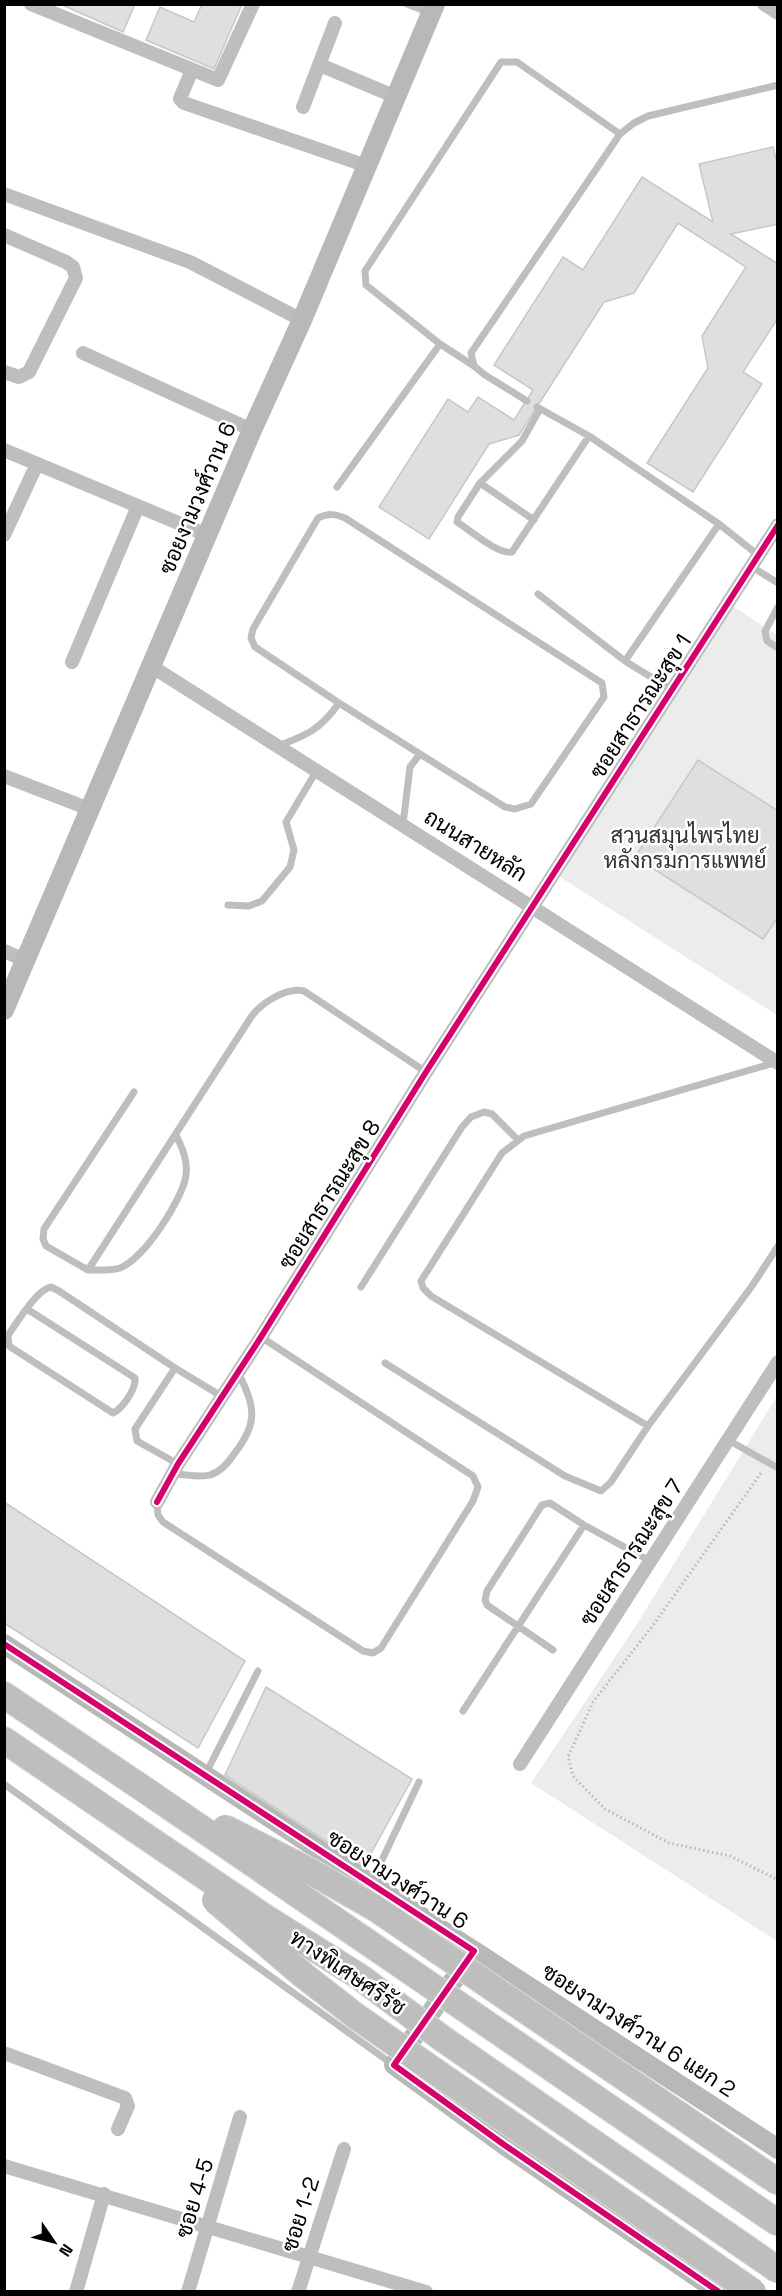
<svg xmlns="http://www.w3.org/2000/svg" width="782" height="2296" viewBox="0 0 782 2296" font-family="'Space Grotesk',Sarabun,sans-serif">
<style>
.green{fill:#ececec}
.building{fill:#dfdfdf;stroke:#c7c7c7;stroke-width:1.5}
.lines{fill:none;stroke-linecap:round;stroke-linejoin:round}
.highway-casing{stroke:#dbdbdb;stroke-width:28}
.path{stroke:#b9b9b9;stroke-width:3;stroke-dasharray:1.5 3;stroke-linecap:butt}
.lane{stroke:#bebebe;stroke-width:7}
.street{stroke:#bebebe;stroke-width:14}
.secondary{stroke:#b8b8b8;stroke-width:20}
.highway{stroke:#bebebe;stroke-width:26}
.highway-bridge-casing{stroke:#dbdbdb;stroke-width:28;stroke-linecap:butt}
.highway-bridge{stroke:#bebebe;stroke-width:26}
.cycleway-casing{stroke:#fff;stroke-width:10}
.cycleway{stroke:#d6006c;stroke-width:6}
.labels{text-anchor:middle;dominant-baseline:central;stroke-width:5;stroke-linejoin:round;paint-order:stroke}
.street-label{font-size:22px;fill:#000;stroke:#fff}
.park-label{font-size:22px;fill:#333;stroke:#fff}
</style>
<rect width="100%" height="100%" fill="#fff"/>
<path class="green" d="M731,605l46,30v380l-217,-138 89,-146z
M777,1396v545l-246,-158 106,-159z"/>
<path class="building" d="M60,4h75l-12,28z
M202,4h40l-28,65 -68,-29 14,-33 34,15z
M773,147l5,19v58l-47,10 47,30v54l-35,54 19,12 -69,108 -46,-29 61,-95 -6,-32 44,-69 -68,-44 -44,70 -30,9 -85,133 -30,9 -60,95 -50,-32 69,-108 20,13 10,-15 36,23 19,-30 -39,-25 69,-108 20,13 59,-93 71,45 -14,-58z
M698,760l80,51v106l-15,22 -128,-82z
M4,1502l241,159 -47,87 -194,-125z
M266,1687l146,92 -48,87 -139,-91z"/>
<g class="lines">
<defs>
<path id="highway" d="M4,1695l147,99
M4,1740l132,90"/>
</defs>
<use href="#highway" class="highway-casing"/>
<path class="path" d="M761,1473l-107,151 -61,78 -25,55 5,19 32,33 64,34 61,13 48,24"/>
<path class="lane" d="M407,4l23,9
M474,366l-34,-22 -74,-59 -1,-14 136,-209h16l103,72
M527,401l-42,-26 -11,-9 -3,-13 149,-219 14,-11 14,-7 130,-31
M537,407l52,29 130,88 39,31
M540,409l-18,32 -42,42 -22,34 -1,5c13,8 41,33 55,30l77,-116
M480,483l54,37
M337,487l103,-143
M752,567l26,16
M538,594l87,67 94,-137
M778,607l-13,24 2,10 11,7
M625,661l47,29
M339,703l81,51
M278,746c29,-11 43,-17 61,-43l-84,-56 -4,-9 2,-9 65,-111c11,-5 17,-4 27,0l257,165 2,14 -73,107 -16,5 -10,-2 -85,-53 -10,13 -7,57
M228,905l21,1 13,-5 28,-34 4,-17 -8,-28 31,-52
M774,1063l-250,73 -22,17 -81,128 2,7 8,8 217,130 104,-140 26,-40
M134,1092l-90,137 -1,10 3,7 42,24 163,-253c10,-14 35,-30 53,-26l122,81
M88,1270c10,0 23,1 32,-2 24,-9 63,-69 66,-93 2,-15 -4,-27 -10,-40
M361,1287l101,-160 9,-10 13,-5 8,2 26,26
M27,1309l108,69c1,11 -12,30 -22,35l-104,-67 -1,-11c9,-12 29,-46 43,-48l8,4 116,77 -40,61 2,12 41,23
M385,1363l180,113 36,15 10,-9 37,-56
M175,1368l48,29
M728,1440l50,28
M173,1474c11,0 27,4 37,1 11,-3 18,-12 24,-21 24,-30 22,-48 4,-81
M157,1502l1,13 5,7 200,129 10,2 8,-5 92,-147 5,-14 -5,-11 -212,-139
M553,1650l-66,-45 -2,-5 2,-9 55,-86 8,-2 34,22 66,36
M463,1711l121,-186
M206,1773l52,-102
M4,1784l388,280
M372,1881l47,-99"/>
<path class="street" d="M31,4l187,76 35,-76
M764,4l14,9
M320,65l76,32
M192,70l-11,26 -1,3 4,4 183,63
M303,107l32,-84
M4,194l186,68 112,58
M4,235l62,27 7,5 3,11 -47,94 -10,5 -15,-5
M83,353l169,77
M4,450l203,85
M4,535l33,-71
M72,662l66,-156
M151,666l627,397
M4,776l88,34
M4,951l23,10
M157,1502l21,-38 83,-127 165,-265 352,-547
M520,1764l258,-402
M4,2053l121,45 3,8 -10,23
M4,2166l422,126
M76,2292l28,-98
M188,2292l52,-175
M298,2292l46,-143"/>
<path class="secondary" d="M4,1010l248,-580 50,-110 133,-316
M4,1644l470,307 -80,114 109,79 216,148
M474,1951l304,198"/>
<use href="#highway" class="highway"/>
<defs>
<path id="highway-bridge" d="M151,1794l627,429
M225,1828l83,42 67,38 403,274
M136,1830l127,86 97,61 83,62 335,231
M215,1900l88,75 54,42 396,275"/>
</defs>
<use href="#highway-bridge" class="highway-bridge-casing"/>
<use href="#highway-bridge" class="highway-bridge"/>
<defs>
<path id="cycleway" d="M157,1502l21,-38 83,-127 165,-265 352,-547
M4,1644l470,307 -80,114 109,79 216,148"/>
</defs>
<use href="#cycleway" class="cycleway-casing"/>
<use href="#cycleway" class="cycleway"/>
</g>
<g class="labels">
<g class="street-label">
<text transform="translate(197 498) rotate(-67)">ซอยงามวงศ์วาน 6</text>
<text transform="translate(640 706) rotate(-57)">ซอยสาธารณะสุข 1</text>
<text transform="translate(476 845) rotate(32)">ถนนสายหลัก</text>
<text transform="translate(329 1194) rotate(-58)">ซอยสาธารณะสุข 8</text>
<text transform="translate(631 1552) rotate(-57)">ซอยสาธารณะสุข 7</text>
<text transform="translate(398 1879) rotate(33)">ซอยงามวงศ์วาน 6</text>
<text transform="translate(348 1972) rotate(34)">ทางพิเศษศรีรัช</text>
<text transform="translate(639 2030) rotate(33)">ซอยงามวงศ์วาน 6 แยก 2</text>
<text transform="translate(194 2198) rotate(-73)">ซอย 4-5</text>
<text transform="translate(300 2214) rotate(-72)">ซอย 1-2</text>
</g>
<g class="park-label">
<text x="685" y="835">สวนสมุนไพรไทย<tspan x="685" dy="25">หลังกรมการแพทย์</tspan></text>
</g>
</g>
<rect width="782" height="2296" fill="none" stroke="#000000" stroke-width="12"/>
<g transform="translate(54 2242) rotate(125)" stroke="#ffffff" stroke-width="4.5" paint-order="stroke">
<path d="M0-4.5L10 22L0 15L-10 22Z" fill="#000000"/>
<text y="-9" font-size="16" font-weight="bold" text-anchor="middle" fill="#000000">N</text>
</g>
</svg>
